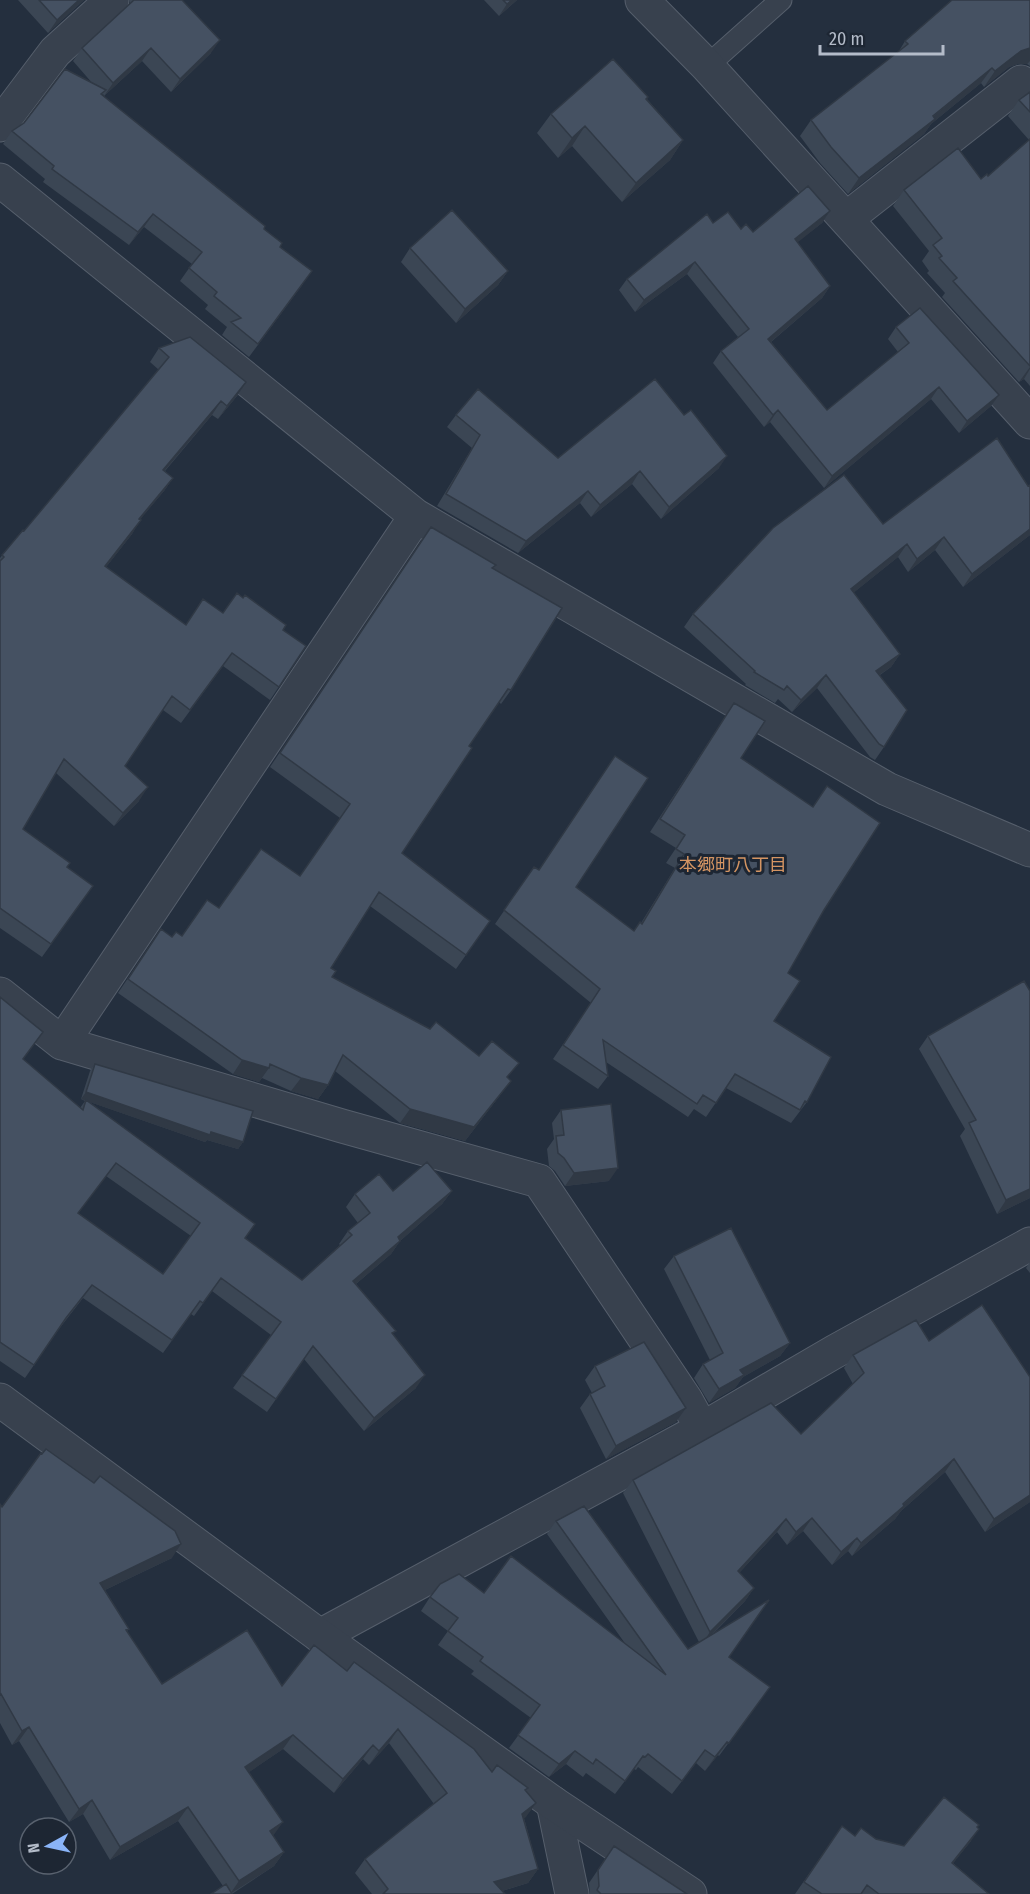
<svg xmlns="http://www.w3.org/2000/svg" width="1030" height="1894" viewBox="0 0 1030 1894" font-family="'Fira Sans Condensed','Noto Sans JP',sans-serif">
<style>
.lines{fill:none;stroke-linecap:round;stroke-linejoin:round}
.service-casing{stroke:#565f6c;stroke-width:23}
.minor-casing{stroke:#565f6c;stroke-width:35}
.tertiary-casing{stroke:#565f6c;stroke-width:35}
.service{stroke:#38414e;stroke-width:21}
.minor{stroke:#38414e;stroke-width:33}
.tertiary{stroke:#38414e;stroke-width:33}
.wall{fill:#3b4654;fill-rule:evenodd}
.shaded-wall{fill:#303945}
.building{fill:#455162;stroke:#303945;stroke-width:1.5;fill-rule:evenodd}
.labels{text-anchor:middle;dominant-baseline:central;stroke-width:6;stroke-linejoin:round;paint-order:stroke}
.neighbourhood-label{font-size:18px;fill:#d59563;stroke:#1d2633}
</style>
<rect width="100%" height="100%" fill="#242f3e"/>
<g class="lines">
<defs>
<path id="service" d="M707,66l74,-66"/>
<path id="minor" d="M642,0l65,66 323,356
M0,125l55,-73 57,-52
M0,180l416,336 -354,527
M846,219l175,-137
M416,516l471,273 143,61
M0,994l62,49 280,83 197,55 147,219 16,29
M320,1636l382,-207 132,-77 196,-108
M553,1803l19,91"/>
<path id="tertiary" d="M0,1400l320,236 233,167 137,91"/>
</defs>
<use href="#service" class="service-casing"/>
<use href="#minor" class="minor-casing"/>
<use href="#tertiary" class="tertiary-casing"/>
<use href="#service" class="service"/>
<use href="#minor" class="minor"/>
<use href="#tertiary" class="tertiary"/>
</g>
<path class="wall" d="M18,0h66l-36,33z
M130,0h52l29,53 -40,39 -29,-31 -38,35 -1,-2 -1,1 162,134 16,18 23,37 -54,73 -27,-22 5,-8 -22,-18 3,-4 -28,-24 12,-17 -48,-37 -15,18 -86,-63 2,-3 -42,-35 9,-13 81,-47 -20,-23 9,-13 48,-43z
M484,0h33l-18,16z
M1030,0v66l-3,-2h-9l-9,3 -25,20 -3,-4 -50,41 -7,10 -76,60 -28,-31 -20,-27 11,-16 88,-69 6,-10z
M1030,92v294l-6,-7 -5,3 -77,-85 3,-4 -18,-20 2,-2 -7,-10 7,-10 -36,-45 11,-16 77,-11 7,-3 41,-36 -21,-24 11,-16z
M648,97l-1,2 36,41 -13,20 -48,42 -50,-56 -14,12 -21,-25 14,-19z
M830,211l-8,12 -25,19 33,44 -8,12 -51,44 56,68 71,-58 -10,-13 8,-12 95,79 -32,27 -28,-34 -107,89 -54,-66 -6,5 -51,-64 8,-12 17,-14 -51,-63 -52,38 -16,-22 8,-11 86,-56 40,9z
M410,248l98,23 -10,14 -42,38 -55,-61z
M159,348l87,34 -9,14 -19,23 -6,-4 -47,56 8,7 -9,13 -24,28 -8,15 -26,33 80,58 17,-26 20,14 60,17 23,16 -36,54 -47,-34 -42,57 -18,-13 -38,56 14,35 -25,25 -58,-53 -33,56 44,38 26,19 -51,71 -42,-29v-370l23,-28 1,1 135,-161 -9,-8z
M456,415l102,43 161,10 -58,51 -29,-35 -41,33 -11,-14 -62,50 -81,-47 35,-58 -25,-21z
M883,524l147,11 -67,52 -28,-37 -27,22 -10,-15 -45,36 47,61 -9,13 -11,8 4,72 -9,13 -5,-3 -53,-69 -25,24 -14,-13 -3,4 -30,-18 1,-1 -62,-57 9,-13z
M422,541l72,28 17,121 -10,14 -2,-2 -30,44 -67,107 88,68 -34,48 -86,-63 -39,62 1,9 176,101 -7,16 -36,47 -65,-18 -65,-52 -7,14 -10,14 -27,-8 -29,-13 -3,4 -26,-8 -115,-81 43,-64 11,8 10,-1 37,-28 81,-32 40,-58 -70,-51z
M734,703l7,55 72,49 14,-21 -3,124 -36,63 -14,48 33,81 -16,21 -65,-35 -20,29 -12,-8 -6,8 -82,-55 2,14 -10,13 -45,-30 38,-56 -96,-79 39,-57 4,3 38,17 58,44 7,-8 34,-55 -9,-5 10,-15 -26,-16z
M1030,991v207l-33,16 -37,-78 5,-7 -46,-80 9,-13z
M0,997l23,62 57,49 5,-7 -4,-2 9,-28 5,-7 148,78 -5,7 -31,-9 -2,2 -115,-40 155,136 57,42 38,-35 -1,-1 9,-13 10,-8 -12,-16 9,-13 38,-3h59l-10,13 -42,37 -9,13 -35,30 37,51 23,53 -52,43 -60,-72 -37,53 -34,-24 38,-53 -59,-44 -18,25 -3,-2 -28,39 -80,-55 -24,31 -34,49 -25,-17zM106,1176l85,60 -28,38 -85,-61z
M561,1110l48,71 -44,5 -10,-15 -6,-5 -2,-17 7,-10 -2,-16z
M674,1256l116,87 -10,13 -37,21 -8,11 -26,15 -15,-25 9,-14 7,-4 -46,-91z
M1030,1262v11l-4,-5z
M929,1341l101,36v125l-45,30 -40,-60 -44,39 -6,8 -43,37 -4,-5 -16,14 -29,-34 -16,14 -10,-13 -38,41 15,15 -9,13 -34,35 18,21 41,30 -51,69 -1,-1 -13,16 -9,-8 -24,31 -34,-27 -2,3 -2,-1 -19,25 -29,-21 -3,4 -17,-13 -17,13 -40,-29 22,-30 -60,-44 3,-3 -36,-26 10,-14 -27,-20 9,-14 54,-4 140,49 -77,-108 9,-13 132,128 11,-7 -76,-149 10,-13 168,-46 52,-50 -9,-16 9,-13z
M595,1366l81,56 -70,37 -26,-51 10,-14 2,-1 -7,-13z
M0,1504l2,3 170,51 -67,32 24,39 -2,2 35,53 120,2 65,-15 145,101 36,16 -2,3 10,12 -12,15 14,51 -10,14 -26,8 3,3h-133l-17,-21 10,-14 69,-55 -45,-61 -20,22 -6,-6 -29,34 -51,-44 -34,23 24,64 11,16 -10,14 -42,28 -9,-8 -45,-65 -68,39 -27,-46 -14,8 -50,-81 -7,4 -12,-22z
M842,1826l13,10 21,3 28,7 67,-5 -18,22 36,31h-194z
M614,1846l73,48h-97l-1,-11z"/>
<path class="shaded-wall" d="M79,0h5l-36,33 9,-13z
M512,0h5l-18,16 8,-12z
M220,40l-9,13 -40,39 9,-13z
M151,48l-9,13 -38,35 9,-13z
M1029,48h1v13l-3,3h-9l-9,3 -25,20 11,-16 26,-20z
M992,68l-11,15 -50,41 -7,10 -76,60 11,-16z
M585,126l-13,20 -14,12 14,-20z
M683,140l-13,20 -48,42 14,-19z
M830,211l-8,12 -35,28 8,-12z
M153,214l-9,13 -15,18 9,-13z
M695,262l-8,12 -52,38 9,-12z
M508,271l-10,14 -42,38 9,-14z
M830,286l-8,12 -62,53 8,-12z
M1030,367v2l-6,10 -5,3z
M246,382l-9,14 -19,23 9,-13z
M939,387l-8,12 -107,89 8,-12z
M999,395l-8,11 -32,27 8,-12z
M221,401l-9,14 -58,68 9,-13z
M778,410l-8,12 -6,5 9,-12z
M727,456l-8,12 -58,51 8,-12z
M640,471l-8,13 -41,33 9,-12z
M173,478l-9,13 -34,41 9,-13z
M588,491l-8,12 -62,50 8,-12z
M141,520l-9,14 -36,46 9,-14z
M1030,529v6l-67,52 9,-13z
M944,537l-9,13 -27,22 9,-13z
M907,544l-9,13 -56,45 9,-13z
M900,654l-9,13 -24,16 9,-12z
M826,675l-9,13 -25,24 9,-12z
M148,787l-9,14 -25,25 9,-13z
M242,1060l27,8 -10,14 -26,-8z
M301,1078l27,7 -10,14 -27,-8z
M511,1081l-10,13 -36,47 -65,-18 10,-14z
M86,1092l125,40 32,10 -5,7 -31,-9 -2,2 -124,-43z
M618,1168l-9,13 -44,5 9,-13z
M1030,1189v9l-33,16 9,-14z
M452,1191l-10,13 -42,37 -9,13 -47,40 9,-13 45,-44z
M790,1343l-10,13 -37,21 -8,11 -26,15 10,-14 21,-19z
M425,1375l-9,13 -52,43 10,-13z
M686,1408l-10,14 -70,37 10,-13z
M954,1459l-9,13 -44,39 -6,8 -43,37 9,-13z
M1030,1495v7l-45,30 9,-13z
M812,1518l-9,13 -16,14 9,-13z
M786,1519l-9,13 -48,52 9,-13z
M857,1538l-9,13 -16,14 9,-13z
M181,1544l-9,14 -82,39 10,-14z
M754,1588l-9,13 -44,44 9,-13z
M29,1727l-10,14 -7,4 10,-14z
M398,1729l-9,14 -20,22 10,-14z
M293,1735l-10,14 -47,32 9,-14z
M727,1742l-9,13 -13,16 10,-14z
M373,1745l-10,14 -29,34 9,-14z
M575,1751l-9,13 -17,13 10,-13z
M92,1800l-9,14 -14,8 10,-13z
M536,1803l-10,14 -13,11 9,-14z
M188,1807l-10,14 -68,39 10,-13z
M283,1822l-10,14 -3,-5z
M979,1829l-8,12 -27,34 8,-12z
M284,1852l-10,14 -44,28 9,-13z
M538,1869l-10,14 -36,11 2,-12z"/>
<path class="building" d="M39,0h40l-22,20z
M134,0h48l38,40 -40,39 -29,-31 -38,35 -31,-35z
M503,0h9l-5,4z
M952,0h78v48l-9,3 -26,20 -3,-3 -59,48 2,3 -76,59 -28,-31 -20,-27 97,-76 -3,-3z
M613,59l35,38 -2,2 37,41 -47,43 -51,-57 -13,12 -21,-24z
M65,69l41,21 -5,4 164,132 -1,3 18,14 -2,4 32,24 -54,73 -27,-22 10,-4 -27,-22 3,-4 -28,-24 13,-16 -49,-38 -15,18 -86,-63 2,-3 -42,-35 12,-8z
M1030,92v20l-11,-12z
M1030,139v227l-77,-85 4,-3 -18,-20 3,-2 -9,-11 9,-7 -38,-48 54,-42 23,31 6,-5 1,2z
M808,186l22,25 -35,28 35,47 -62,53 59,71 82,-67 -13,-16 24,-19 79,87 -32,26 -28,-34 -107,89 -54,-66 -5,5 -52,-64 28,-22 -54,-67 -51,38 -17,-21 80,-65 6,9 15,-11 13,17 5,-5 7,8z
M452,210l56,61 -43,38 -55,-61z
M190,337l56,45 -19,24 -6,-5 -58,69 10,8 -34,41 2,1 -36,46 81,59 17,-26 20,14 14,-20 6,5 2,-3 41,30 -3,5 23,16 -27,41 -47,-34 -42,57 -18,-14 -47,70 23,21 -25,26 -59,-54 -41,70 47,34 -3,4 26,19 -42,58 -51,-36v-347l4,-4 -2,-2 21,-25 1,1 145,-174 -10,-9z
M655,379l29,36 7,-5 36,46 -58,51 -29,-36 -40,34 -12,-14 -62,50 -80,-47 34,-59 -24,-20 22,-26 80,69z
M997,438l31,48 2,-1v44l-58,45 -28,-37 -27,22 -10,-15 -56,45 49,65 -24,17 31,39 -23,37 -5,-3 -53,-69 -25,25 -14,-14 -3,4 -30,-18 1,-1 -62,-57 80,-86 71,-53 39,49z
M431,527l65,38 -4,3 70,40 -51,82 -3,-1 -39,57 3,2 -70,105 88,68 -24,34 -87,-63 -48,76 5,3 -4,6 98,52 6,-7 43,34 13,-15 27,22 -12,14 4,4 -37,46 -64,-18 -67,-54 -15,30 -27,-7 -31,-14 -1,4 -27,-8 -114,-81 33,-50 11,8 4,-5 6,4 25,-36 12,8 42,-59 39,27 50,-72 -70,-51z
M734,703l31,18 -24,37 72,49 14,-21 53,37 -56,87 -36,63 12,8 -26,40 57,36 -24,45 -2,-1 -5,9 -65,-36 -19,29 -13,-8 -6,9 -94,-64 5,36 -45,-31 37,-56 -96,-79 30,-43 5,3 76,-114 33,22 -72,109 58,44 6,-9 2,2 42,-70 -8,-5 9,-14 -25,-16z
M1024,981l6,10v198l-24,11 -37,-77 7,-3 -48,-84z
M0,997l43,35 -20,27 60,51 3,-10 169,124 -10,14 57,42 50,-45 -4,-4 22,-18 -15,-19 24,-20 14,17 34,-29 25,29 -54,46 2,4 -47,40 43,50 -4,2 33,42 -51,43 -61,-72 -37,53 -34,-24 39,-53 -60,-44 -18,25 -3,-2 -28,39 -80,-55 -26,33 -32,47 -34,-23zM116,1163l84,60 -37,51 -85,-61z
M95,1064l158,47 -10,31 -32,-10 -1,3 -124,-43z
M611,1104l7,64 -44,5 -10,-15 -6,-5 -2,-17 8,-1 -3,-25z
M731,1228l59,115 -50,27 4,5 -25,14 -16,-25 20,-11 -49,-97z
M982,1305l48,72v118l-36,24 -40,-60 -51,45 1,2 -43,37 -4,-5 -16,14 -29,-34 -16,14 -10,-13 -48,52 16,17 -44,44 -77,-152 138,-77 30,31 63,-61 -11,-18 63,-35 13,21z
M644,1342l42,66 -70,38 -26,-52 15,-8 -10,-20z
M46,1449l48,34 6,-7 75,55 6,13 -81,39 29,46 -3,1 36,54 85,-54 35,56 32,-41 33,26 7,-9 120,87 18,23 5,-7 31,23 -3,2 11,13 -14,11 16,55 -44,13 11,12h-122l5,-5 -23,-30 82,-66 -49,-64 -19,22 -6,-6 -30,34 -50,-44 -48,32 38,55 -13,9 14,21 -45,29 -51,-74 -68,40 -28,-47 -13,9 -50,-82 -7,4 -21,-37 -1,1v-191l2,3 39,-54 1,1z
M584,1506l104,143 81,-49 -40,57 41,30 -41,56 -2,-1 -12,15 -10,-7 -23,31 -34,-27 -3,3 -2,-1 -18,25 -29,-22 -3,5 -18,-13 -16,13 -41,-29 22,-30 -60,-44 3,-4 -35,-26 10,-13 -28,-21 10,-13 19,-10 25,19 27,-37 155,119 -110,-154z
M944,1797l35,28 -2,2 2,2 -27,34 37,31h-110l-12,-9 -6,9h-39l-18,-12 38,-56 13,10 6,-8 15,11 28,7z
M614,1846l73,48h-86l-4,-4 2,-4 -1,-16z
M226,1884l6,10h-21z"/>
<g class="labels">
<g class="neighbourhood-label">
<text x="733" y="865">本郷町八丁目</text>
</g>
</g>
<g transform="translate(48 1846) rotate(262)"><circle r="28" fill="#1d2633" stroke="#59626f" stroke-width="1.5"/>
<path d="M0-4.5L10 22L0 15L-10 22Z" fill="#8ab4f8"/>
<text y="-9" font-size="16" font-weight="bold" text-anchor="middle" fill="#b4bcc9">N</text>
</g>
<path d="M820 45v9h123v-9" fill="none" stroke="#b4bcc9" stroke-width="3"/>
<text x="829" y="45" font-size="18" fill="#b4bcc9" stroke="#1d2633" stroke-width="4.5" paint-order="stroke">20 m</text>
</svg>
